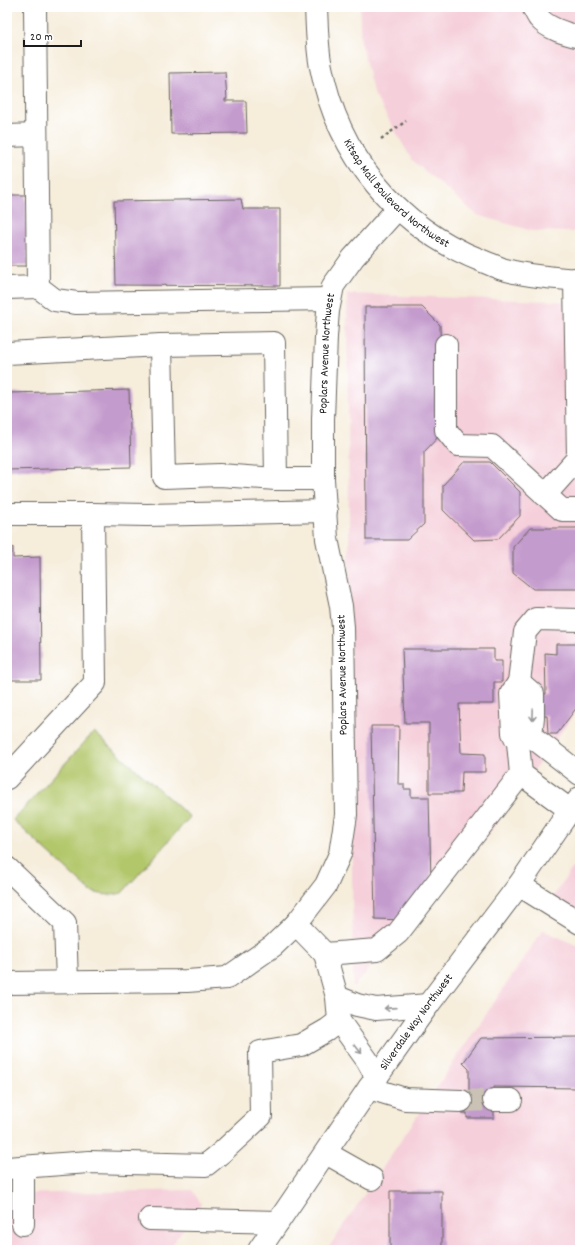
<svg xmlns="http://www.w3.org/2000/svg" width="587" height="1257" viewBox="0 0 587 1257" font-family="Dekko,sans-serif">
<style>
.built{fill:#f5cfda}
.green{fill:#b2c76b;stroke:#677244}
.building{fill:#c49bcd}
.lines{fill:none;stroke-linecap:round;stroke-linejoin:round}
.minor-tunnel{stroke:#cac3b5;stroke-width:22;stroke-dasharray:22 11;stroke-linecap:butt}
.minor-casing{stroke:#68655f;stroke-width:24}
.major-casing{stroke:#68655f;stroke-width:24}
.path{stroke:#68655f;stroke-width:2.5;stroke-dasharray:3 3;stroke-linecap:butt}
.minor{stroke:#fff;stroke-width:22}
.major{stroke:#fff;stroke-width:22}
.oneway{stroke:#999}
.labels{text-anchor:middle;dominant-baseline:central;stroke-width:4;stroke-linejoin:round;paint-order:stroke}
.street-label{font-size:12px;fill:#1c1c1c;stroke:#fff}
</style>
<rect width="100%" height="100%" fill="#fff"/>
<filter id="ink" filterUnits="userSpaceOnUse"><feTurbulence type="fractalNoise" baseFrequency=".025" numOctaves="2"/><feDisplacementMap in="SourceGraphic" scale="8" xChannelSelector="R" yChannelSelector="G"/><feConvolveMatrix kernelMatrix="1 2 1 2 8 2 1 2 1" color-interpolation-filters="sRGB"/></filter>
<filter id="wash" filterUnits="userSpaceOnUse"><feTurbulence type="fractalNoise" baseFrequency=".012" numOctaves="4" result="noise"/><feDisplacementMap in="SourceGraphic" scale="16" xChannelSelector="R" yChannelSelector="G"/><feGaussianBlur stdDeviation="0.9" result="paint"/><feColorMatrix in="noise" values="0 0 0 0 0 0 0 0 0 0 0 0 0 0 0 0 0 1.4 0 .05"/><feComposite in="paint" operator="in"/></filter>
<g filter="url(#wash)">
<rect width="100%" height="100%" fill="#f6eddb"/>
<path class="built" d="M360,7h220v225l-48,-1 -55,-16 -65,-55 -39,-68 -13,-55z
M347,294l233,8v404l-98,137 -129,144z
M580,857v67l-37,-13z
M543,930l37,17v303h-253z
M192,1190l9,14 -33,46h-161v-56z"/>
<path class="green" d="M94,732l96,85 -68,76c-12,3 -21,2 -32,-2l-77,-71z"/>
<g id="blocks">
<path class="building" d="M225,72l2,27h-2v2h21l1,32 -76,1 -1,-61z
M7,195h19l2,71h-21z
M241,199l2,10h37v77l-164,-1 -2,-84z
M365,307h57l18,18 2,108 -18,19v72l-17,16h-41z
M129,390l2,77 -124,3v-77z
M464,462h26l30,30v24l-22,23 -24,1 -31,-30v-25z
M530,528h50v61h-47l-20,-16v-26z
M7,547h6v11l27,-1 1,123h-34z
M556,644h24v59l-23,31h-9l-1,-18 -25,1v-22l24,-1 -1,-41 11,1z
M402,649h92v12h8v21h-8v22h-35l2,49 24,1v18h-23l-1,21h-32v-70h-24z
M371,726h28l-1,58h6v5h7v8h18l2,85 -27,38 -29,-1z
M580,1037v51l-86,-1v31h-27v-5h-6v-21h8v-23l-6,-6 18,-25z
M390,1191h52v59h-52z"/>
</g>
</g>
<g filter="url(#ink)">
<use href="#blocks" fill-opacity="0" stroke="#68655f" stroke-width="1"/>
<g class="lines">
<path class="minor-tunnel" d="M461,1101l33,-1"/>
<defs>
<g id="minor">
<path d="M533,7c2,4 4,8 6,11 9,11 28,16 41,19"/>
<path d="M7,136l29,-1"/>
<path d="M38,287l17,13 22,3 253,-4"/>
<path d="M7,288l31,-1 -3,-280"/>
<path d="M161,345l3,132 56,-2 56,4h47"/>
<path d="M446,345v85l12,15 34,1 70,64h18"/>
<path d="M7,353l154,-8 113,-2 2,136"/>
<path d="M545,495l33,-37 -3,-179"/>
<path d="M7,514h86"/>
<path d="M519,682l14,12v23l-2,19 49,38"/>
<path d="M7,778l88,-95 -2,-169 54,1 179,-4"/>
<path d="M570,810l-49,-36 -3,-31 -5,-10 -2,-39 8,-12 6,-50 11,-13 44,1"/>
<path d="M7,868l58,55 2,59"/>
<path d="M519,885l61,38"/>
<path d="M296,924l29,30 12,43 2,24 28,39 10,18"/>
<path d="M325,954l52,-4 21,-17 123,-159"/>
<path id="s1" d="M7,983l180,-2 40,-3 46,-32 23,-22 30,-39 14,-31 6,-39 -3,-188 -2,-21 -14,-67 -4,-60v-60l3,-82 2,-26 5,-25 20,-28 45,-50"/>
<path d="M337,997l20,8 19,4 52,-4"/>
<path d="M369,1088l36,11 56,2"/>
<path d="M494,1100h17"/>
<path d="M326,1153l46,26"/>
<path d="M7,1168l82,-6 117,3 15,-12 40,-37 -1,-64 41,-7 26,-15 12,-9"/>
<path d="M150,1219l128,3"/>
<path d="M23,1224v-57"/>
</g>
<g id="major">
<path id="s2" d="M316,7c1,20 1,41 5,60 17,88 76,160 159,193 7,3 15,6 22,9 26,7 51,9 78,11"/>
<path id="s3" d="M259,1250l110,-162 59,-83 91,-120 51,-75 10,-12"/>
</g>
</defs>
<use href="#minor" class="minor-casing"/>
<use href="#major" class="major-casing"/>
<path class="path" d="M381,139l25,-18"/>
<use href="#minor" class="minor"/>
<use href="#major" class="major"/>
</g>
<defs><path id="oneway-shaft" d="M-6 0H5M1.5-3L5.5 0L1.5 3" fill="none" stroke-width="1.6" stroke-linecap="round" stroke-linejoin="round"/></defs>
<g class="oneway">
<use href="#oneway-shaft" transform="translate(533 715) rotate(92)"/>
<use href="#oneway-shaft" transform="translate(390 1008) rotate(176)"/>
<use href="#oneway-shaft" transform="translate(358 1049) rotate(52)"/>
</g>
</g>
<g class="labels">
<g class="street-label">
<text stroke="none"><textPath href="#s2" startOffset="212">Kitsap Mall Boulevard Northwest</textPath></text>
<text stroke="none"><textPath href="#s1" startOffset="894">Poplars Avenue Northwest</textPath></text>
<text transform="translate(343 675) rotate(-91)">Poplars Avenue Northwest</text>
<text stroke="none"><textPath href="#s3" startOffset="277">Silverdale Way Northwest</textPath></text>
</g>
</g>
<rect width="587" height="1257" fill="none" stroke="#fff" stroke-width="24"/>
<path d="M24 40v6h57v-6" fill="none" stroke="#1c1c1c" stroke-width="2"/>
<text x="30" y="40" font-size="12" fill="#1c1c1c" stroke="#ffffff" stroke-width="3" paint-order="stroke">20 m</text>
</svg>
